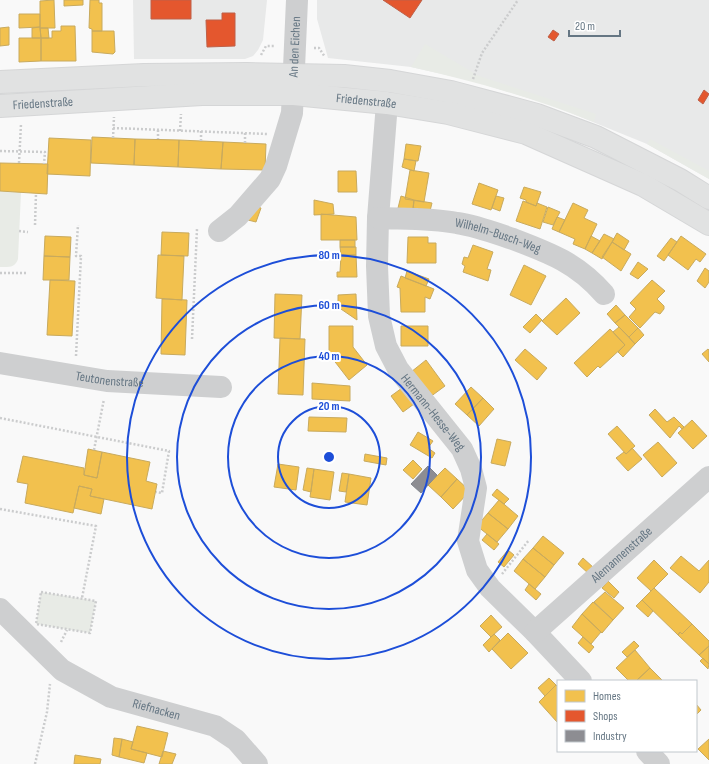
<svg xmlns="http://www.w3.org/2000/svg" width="709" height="764" viewBox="0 0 709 764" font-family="'Sofia Sans Condensed',sans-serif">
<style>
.built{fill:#e8e9e9}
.green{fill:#e8ebe6}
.homes{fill:#f2c14e;stroke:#c8aa5e}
.shops{fill:#e4572e;stroke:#be6048}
.industry{fill:#8d8d92;stroke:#81868e}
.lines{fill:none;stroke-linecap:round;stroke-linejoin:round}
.major-casing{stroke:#d5d6d7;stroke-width:24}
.path{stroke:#cbcccd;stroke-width:2.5;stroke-dasharray:2 2;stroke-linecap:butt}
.minor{stroke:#cecfd0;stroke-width:22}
.major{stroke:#e1e2e2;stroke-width:22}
.ring{fill:none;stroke:#1d4ed8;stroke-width:2}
.labels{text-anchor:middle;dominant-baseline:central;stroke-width:4;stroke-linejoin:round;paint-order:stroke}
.street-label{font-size:13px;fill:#657683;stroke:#fff}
.centre{fill:#1d4ed8;stroke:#fff;stroke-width:2}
.ring-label{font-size:12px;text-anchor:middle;font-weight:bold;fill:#1d4ed8;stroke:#fff;stroke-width:4;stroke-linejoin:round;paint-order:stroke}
</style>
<rect width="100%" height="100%" fill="#f9f9f9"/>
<path class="built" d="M133,0h134l-4,40 -5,10 -5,6 -8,3h-111z
M317,0h392v179l-62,-35 -96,-39 -78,-24 -62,-14 -83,-9 -11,-39z"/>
<path class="green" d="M425,44l54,32 117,38 -2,8c-60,-24 -120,-41 -183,-55z
M133,83l1,4 -72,4 -26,8 -36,2v-9z
M650,139l59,32v8l-62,-35z
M0,191l21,1 -3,67c-3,9 -9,8 -18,8z
M41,592l55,9 -6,32 -54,-9z"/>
<path class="homes" d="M54,0l1,28h-15v-27z
M64,0h19v5l-19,1z
M90,0h9v3h3v28h-10v-2l-3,-1z
M19,14h21v13l-21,1z
M61,26h14l1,35h-35v-23h11v-7h9z
M9,27v18l-9,1v-18z
M40,27l1,11h-9v-10z
M40,28h8l1,10h-8z
M92,31h22l1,21 -2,2 -21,-2z
M19,38h22v23l-22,1z
M92,137l43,2 -1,26 -43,-2z
M49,138l42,2 -1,36 -43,-2z
M135,139l44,1 -1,27 -44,-2z
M179,140l44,2 -2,27 -43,-2z
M223,142l43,2 -1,26 -44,-1z
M406,144l15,2 -3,15 -14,-2z
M404,159l12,2 -2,10 -12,-4z
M0,163l48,1 -1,30 -47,-3z
M410,170l19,3 -5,29 -19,-3z
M338,171h18l1,21h-19z
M479,183l19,7 -7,20 -19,-6z
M524,187l17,5 -5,14 -10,-4v-2l-6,-2z
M401,196l13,4 -1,10 -15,-2z
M496,196l8,2 -4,13 -8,-3z
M314,200l19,4 1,10 -20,1z
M414,200l18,3 -2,8 -17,-3z
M523,201l13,5 1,-3 10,4 -7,22 -24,-8z
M573,203l15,7 -4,8 13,6 -12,25 -12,-5 2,-5 -16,-7z
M253,206l8,2 -5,14 -8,-2z
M548,207l12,5 -7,13 -10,-3z
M321,214l35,3 1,23h-36z
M557,217l8,3 -6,12 -7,-3z
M162,232l27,1 -1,23 -27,-1z
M617,233l12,8 -5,9 -12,-8z
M604,234l10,5 -12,20 -10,-6z
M45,236l26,1 -1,20 -26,-1z
M591,236l9,5 -8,12 -7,-4z
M681,236l25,18 -6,8 -4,-3 -8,11 -20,-15z
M408,237h20v6h8v20h-29z
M671,238l6,4 -13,19 -7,-5z
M340,240h15v7h-15z
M612,242l19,12 -10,17 -19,-14z
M473,245l20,7 -6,17 4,1 -3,11 -25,-9 2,-6 -3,-2 2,-7 4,1z
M340,247h16v8h-15z
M158,255l26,1 -2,44 -26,-2z
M341,255h15l1,22h-20v-5h3z
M44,256l26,1 -1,23h-26z
M638,262l10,7 -10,10 -8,-5z
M524,265l22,11 -15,29 -21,-10z
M705,268l4,3v11l-4,6 -8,-7z
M407,271l22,8 -3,7 -21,-8z
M401,276l33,13 -4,10 -5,-2v15h-24l-1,-24 -3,-1z
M50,280l25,1 -3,55 -25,-1z
M652,280l13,11 -8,8 7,7v3l-4,5 -5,-2 -15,16 -11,-11 7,-8 -6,-6z
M275,294l27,1 -2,44 -26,-1z
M356,294l1,26 -19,-13v-12z
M566,298l14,15 -23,22 -15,-14z
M162,299l25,1 -2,55 -24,-1z
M616,305l9,10 -10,8 -8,-9z
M536,314l6,6 -12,13 -7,-6z
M625,315l13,13 -9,9 -14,-14z
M329,326h24v21l14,18 -18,15 -20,-26z
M401,326h27v20h-27z
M619,327l16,17 -12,13 -5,-5 7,-7 -12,-13z
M638,328l6,7 -9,9 -6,-7z
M610,329l15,16 -25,23 -2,-2 -11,11 -13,-14z
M280,338l25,1 -2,56 -25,-1z
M525,349l22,19 -10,12 -22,-20z
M708,349l1,1v12l-7,-8z
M426,360l19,26 -15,11 -19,-25z
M312,383l38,3v15l-38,-2z
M471,387l12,11 -16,17 -12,-11z
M402,388l12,16 -11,8 -12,-16z
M483,398l11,11 -15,17 -12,-11z
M655,409l12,13 7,-5 10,10 -2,2 -3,-3 -9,12 -21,-23z
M309,417l38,1 -1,14 -38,-1z
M692,420l15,16 -14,13 -15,-16z
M617,426l18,20 -9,8 -18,-20z
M418,432l15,9 -5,7 7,5 -3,5 -22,-13z
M497,439l14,3 -6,24 -14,-3z
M658,442l19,21 -15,14 -19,-22z
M632,448l10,11 -14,12 -12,-13 8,-6 2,2z
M88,449l14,3 -5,26 -13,-3z
M102,452l48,10 -4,19 11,3 -5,25 -62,-13 2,-7 -13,-3 -6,27 -48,-10 3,-19 -11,-2 6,-26 61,12v7l13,3z
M365,454l22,4 -1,7 -22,-4z
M413,460l9,9 -9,10 -10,-9z
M278,464l21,3 -3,23 -22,-3z
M307,468l7,1 -3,23 -8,-2z
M445,468l12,11 -16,18 -13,-12z
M314,469l20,3 -4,28 -20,-3z
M342,473l7,1 -3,18 -7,-1z
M349,474l22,4 -4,27 -22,-3z
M457,479l13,12 -17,18 -12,-12z
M79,486l13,3 -2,7 14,3 -3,15 -27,-6z
M497,489l12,10 -5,5 -12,-9z
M499,500l19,16 -10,13 -20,-16z
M488,513l20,16 -11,13 -20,-16z
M487,534l12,10 -5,6 -12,-10z
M543,536l21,17 -10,12 -21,-17z
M533,548l21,17 -9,12 -22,-18z
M508,550l6,5 -10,12 -6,-5z
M681,556l18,15 10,-11v22l-9,11 -30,-25z
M583,558l11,10 -5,6 -11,-10z
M523,559l22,18 -10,12 -21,-18z
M654,560l14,14 -17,17 -14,-13z
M608,581l11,11 -5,6 -12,-10z
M529,584l12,10 -5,6 -11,-10z
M654,588l38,36 -10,10 -2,-2 -2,3 -36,-35z
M605,592l19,16 -11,12 -19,-18z
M642,600l11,11 -5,6 -12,-11z
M593,602l20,18 -11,13 -20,-19z
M582,614l19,18 -10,12 -19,-17z
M491,615l11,12 -11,10 -11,-11z
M692,624l17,17v5l-10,9 -21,-20 2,-3 2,2z
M508,633l20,20 -17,16 -19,-20z
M494,634l6,6 -11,12 -6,-7z
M583,637l11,10 -5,6 -11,-10z
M634,641l5,5 -12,11 -5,-5z
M709,646v18l-10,-9z
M635,650l15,18 -14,13h-7l-13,-13z
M703,658l6,6 -1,5 -8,-8z
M650,668l13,13h-27z
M549,678l7,7 -11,11 -7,-8z
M556,685l2,2 -1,35 -18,-20z
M696,704l5,6 -5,5z
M137,726l31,7 -6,24 -31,-8z
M114,738l8,1 -3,18 -7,-2z
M122,739l11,3 -2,7 16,4 -3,10 -25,-6z
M709,739v21l-11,-11z
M163,751l13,3 -4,10h-13z
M75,755l26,4 -1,5h-26z"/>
<path class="shops" d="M151,0h40v19h-40z
M383,0h39l-12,18z
M222,13h13v33l-28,1 -1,-27h16z
M553,30l6,4 -5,7 -6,-4z
M704,90l5,4 -6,10 -5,-4z"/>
<path class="industry" d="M428,466l9,9 -16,18 -10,-9z"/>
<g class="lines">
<defs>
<g id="major">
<path d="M0,82l144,-7 103,-1 97,2 46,5 61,11 86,23 59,22 84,43 29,18"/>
<path id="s7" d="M0,106l202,-12h92l93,9 61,10 78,20 117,52 66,39"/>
</g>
</defs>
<use href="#major" class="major-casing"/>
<path class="path" d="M314,48h5l6,9
M261,55l5,-9h9
M473,79l9,-26 36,-53
M113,128l154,6
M158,130v9
M180,131l1,-17
M245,133v10
M113,138l1,-21
M201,141v-10
M0,151l45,1 -1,12
M19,163l2,-39
M35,225l1,-32
M19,231l9,1
M0,273h27
M192,339l5,-110
M76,356l5,-100h-5l2,-31
M0,418l169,33 -7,42 -6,-1
M94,450l10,-51
M0,509l96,17 -14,72
M502,574l27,-34
M41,592l55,9 -6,32 -54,-9z
M61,642l6,-12
M35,764l12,-52 3,-28"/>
<g class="minor">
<path id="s1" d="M387,103l-9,115 -1,48 2,50 7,30 12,23 64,80 9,20 5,19 -8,53 9,29 13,18 45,44 46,49"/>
<path id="s2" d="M378,218c26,1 53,0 79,5 20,3 38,10 56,16 37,14 64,24 91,55"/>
<path id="s3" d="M219,231l19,-15 32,-37 6,-13 16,-53 5,-113"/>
<path id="s4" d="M0,363l107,18 114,6"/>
<path id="s5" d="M0,609l62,61 49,27 104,29 21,14 21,24"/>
<path id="s6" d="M535,632l174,-155"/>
<path d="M647,751l12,13"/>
</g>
<use href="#major" class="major"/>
</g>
<g class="ring">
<circle cx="329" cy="457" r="51"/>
<circle cx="329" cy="457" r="101"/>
<circle cx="329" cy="457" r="152"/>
<circle cx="329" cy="457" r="202"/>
</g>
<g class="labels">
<g class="street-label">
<text stroke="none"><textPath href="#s3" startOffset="209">An den Eichen</textPath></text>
<text stroke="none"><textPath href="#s7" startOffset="367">Friedenstraße</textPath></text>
<text stroke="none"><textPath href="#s7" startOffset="43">Friedenstraße</textPath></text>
<text stroke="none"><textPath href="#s2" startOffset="122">Wilhelm-Busch-Weg</textPath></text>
<text stroke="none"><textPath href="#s4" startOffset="111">Teutonenstraße</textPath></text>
<text stroke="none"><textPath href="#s1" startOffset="326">Hermann-Hesse-Weg</textPath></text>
<text stroke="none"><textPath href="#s6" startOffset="116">Alemannenstraße</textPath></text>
<text stroke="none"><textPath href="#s5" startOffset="190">Riefnacken</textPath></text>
</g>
</g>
<circle cx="329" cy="457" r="6" class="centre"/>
<g class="ring-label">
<text x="329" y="259">80 m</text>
<text x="329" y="309">60 m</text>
<text x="329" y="360">40 m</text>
<text x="329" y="410">20 m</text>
</g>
<rect x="557" y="680" width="140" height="72" fill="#ffffff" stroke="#c1c8cd"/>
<rect x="565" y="690" width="20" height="12" fill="#f2c14e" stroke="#c1c8cd"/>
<text x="593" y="700" font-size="12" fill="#657683">Homes</text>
<rect x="565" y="710" width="20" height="12" fill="#e4572e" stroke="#c1c8cd"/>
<text x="593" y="720" font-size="12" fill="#657683">Shops</text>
<rect x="565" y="730" width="20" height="12" fill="#8d8d92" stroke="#c1c8cd"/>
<text x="593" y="740" font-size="12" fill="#657683">Industry</text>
<path d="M569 30v6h51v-6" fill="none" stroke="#657683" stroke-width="2"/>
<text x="575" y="30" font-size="12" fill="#657683" stroke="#ffffff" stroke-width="3" paint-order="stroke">20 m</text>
</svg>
